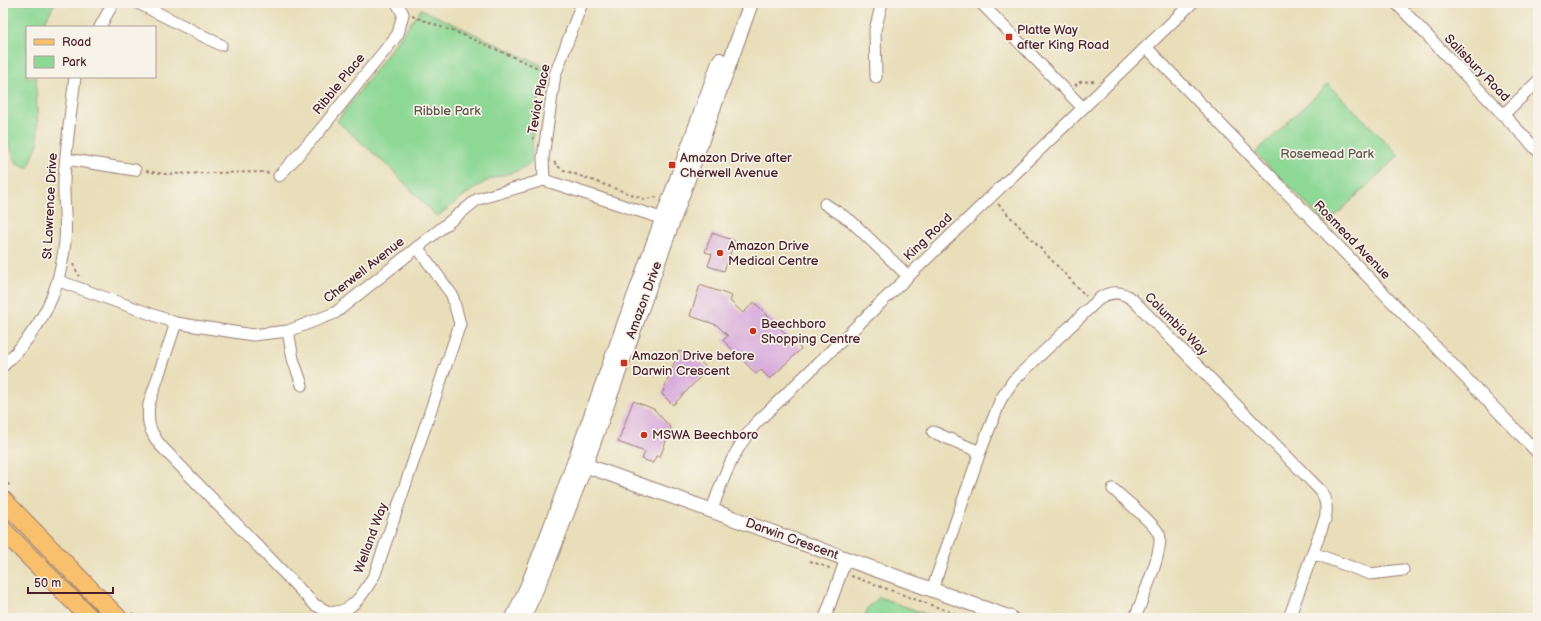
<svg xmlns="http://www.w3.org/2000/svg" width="1541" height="621" viewBox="0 0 1541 621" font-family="'Balsamiq Sans',sans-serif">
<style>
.green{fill:#8dd895;stroke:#6c7c60}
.building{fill:#d7a9db}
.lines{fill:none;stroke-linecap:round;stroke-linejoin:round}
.minor-casing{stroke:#997e72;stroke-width:13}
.tertiary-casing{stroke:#997e72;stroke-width:16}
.primary-casing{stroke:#997e72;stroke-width:20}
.path{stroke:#997e72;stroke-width:2;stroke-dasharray:3 3;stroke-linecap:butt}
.minor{stroke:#fff;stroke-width:11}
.tertiary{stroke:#fff;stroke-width:14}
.primary{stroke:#f8bf6c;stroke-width:18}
.poi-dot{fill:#c8321e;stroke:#f7f3e8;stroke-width:1.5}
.labels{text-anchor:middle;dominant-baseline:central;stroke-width:3.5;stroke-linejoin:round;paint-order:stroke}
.poi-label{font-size:13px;fill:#4a1f2b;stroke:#f7f3e8;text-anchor:start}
.street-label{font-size:13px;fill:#4a1f2b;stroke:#f7f3e8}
.park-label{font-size:13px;fill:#5e564b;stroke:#f7f3e8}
</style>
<rect width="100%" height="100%" fill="#f7f3e8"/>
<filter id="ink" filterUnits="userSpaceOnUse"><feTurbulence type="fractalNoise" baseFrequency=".025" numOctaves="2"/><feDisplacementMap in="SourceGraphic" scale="8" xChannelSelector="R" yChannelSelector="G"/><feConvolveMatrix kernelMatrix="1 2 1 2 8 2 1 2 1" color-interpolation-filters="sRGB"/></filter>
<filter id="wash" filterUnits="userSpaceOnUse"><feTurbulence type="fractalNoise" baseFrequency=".012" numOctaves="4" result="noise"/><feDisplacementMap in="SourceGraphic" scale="16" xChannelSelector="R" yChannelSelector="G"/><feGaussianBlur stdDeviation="0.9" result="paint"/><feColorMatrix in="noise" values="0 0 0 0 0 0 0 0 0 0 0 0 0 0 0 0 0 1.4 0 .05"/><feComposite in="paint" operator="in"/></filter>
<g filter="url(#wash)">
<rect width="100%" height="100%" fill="#e8deb9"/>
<path class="green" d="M3,3h52l-13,24h-15v50h9l2,67 -10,24 -11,-5 -14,-30z
M421,9l129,60 -14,34 -5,59c-13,13 -25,10 -40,17 -20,10 -37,24 -54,38l-47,-49 -53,-47z
M1328,84l71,71 -72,69 -72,-71z
M879,597l57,21h-72l4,-10z"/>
<g id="blocks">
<path class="building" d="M712,233l23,8 -11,30 -16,-5 4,-12 -7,-2z
M700,285l32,11 -2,5 13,12 11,-11 47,47 -31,30 -9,-9 -5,4 -33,-34 5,-4 -11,-11 -27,-9z
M679,351l18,8 11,10 -35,36 -11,-11z
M633,401l21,8 17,19 -11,29 -4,-1 -3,7 -11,-4 3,-7 -27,-10z"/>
</g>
</g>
<g filter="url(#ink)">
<use href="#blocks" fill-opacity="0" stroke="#997e72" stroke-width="1"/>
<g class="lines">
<defs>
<path id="minor" d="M138,3l83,42
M981,3l102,105
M1396,3l142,148
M100,27l13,-24
M1146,47l392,406
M876,77l-1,-47 7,-27
M1503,115l35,-34
M66,159l69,11
M279,176l38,-42 81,-100 5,-20 -6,-11
M544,180l-1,-23 12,-82 27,-72
M825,204l26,17 57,55
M59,281l117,42 77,12 35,-4 47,-18 143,-114 66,-19 126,41
M176,323l-27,81c-2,19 0,26 11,41l155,160c5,2 10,6 15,7 22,3 35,-21 45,-38l85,-250 -8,-29 -35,-48
M288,331l5,28 9,26
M3,366c38,-37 57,-72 62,-125 2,-20 -2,-41 -1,-61 2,-34 7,-69 11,-103
M933,432l47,20
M1113,489c12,11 39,32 46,45 6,13 -18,68 -24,84
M712,510c11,-33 21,-58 43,-86l437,-421
M1313,553l57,21 33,-4
M932,590l48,-138 21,-53 12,-18 87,-83c11,-7 22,-7 33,2l188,191c5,9 7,17 4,28l-36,99
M825,618l21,-59"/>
<path id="tertiary" d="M576,462l435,156
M513,618l15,-33 22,-56 170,-469
M523,618l24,-53 38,-99 166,-463"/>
<path id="primary" d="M3,500l115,118
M3,530l87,88"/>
</defs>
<use href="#minor" class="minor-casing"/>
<use href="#tertiary" class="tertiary-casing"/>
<use href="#primary" class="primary-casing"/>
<path class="path" d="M412,16l51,19 80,35
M1075,86l3,-4 17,-1
M533,140v-29l10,-41
M554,162l7,7 83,30 13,-2
M146,171l19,3 98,-2 6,1
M998,204l88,92
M73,264l6,12
M3,479l7,7
M810,561l22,8
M851,576l116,42
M132,613l5,5"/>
<use href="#minor" class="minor"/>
<use href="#tertiary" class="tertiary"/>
<use href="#primary" class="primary"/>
</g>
</g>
<g class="poi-dot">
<rect x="1005" y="33" width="8" height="8" rx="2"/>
<rect x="668" y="161" width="8" height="8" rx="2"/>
<circle cx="720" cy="253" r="4"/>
<circle cx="753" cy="331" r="4"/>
<rect x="620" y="359" width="8" height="8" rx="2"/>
<circle cx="644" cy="435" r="4"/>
</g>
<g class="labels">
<g class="poi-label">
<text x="1017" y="30">Platte Way<tspan x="1017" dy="15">after King Road</tspan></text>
<text x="680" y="158">Amazon Drive after<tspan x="680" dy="15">Cherwell Avenue</tspan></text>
<text x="728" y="246">Amazon Drive<tspan x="728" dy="15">Medical Centre</tspan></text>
<text x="761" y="324">Beechboro<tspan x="761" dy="15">Shopping Centre</tspan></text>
<text x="632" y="356">Amazon Drive before<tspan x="632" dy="15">Darwin Crescent</tspan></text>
<text x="652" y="435">MSWA Beechboro</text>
</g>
<g class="street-label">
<text transform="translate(1477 68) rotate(46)">Salisbury Road</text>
<text transform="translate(339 84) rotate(-51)">Ribble Place</text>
<text transform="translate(539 99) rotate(-79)">Teviot Place</text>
<text transform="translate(50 206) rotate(-87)">St Lawrence Drive</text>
<text transform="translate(928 237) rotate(-44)">King Road</text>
<text transform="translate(1352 240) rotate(46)">Rosmead Avenue</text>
<text transform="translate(364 270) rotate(-38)">Cherwell Avenue</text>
<text transform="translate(644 300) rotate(-70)">Amazon Drive</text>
<text transform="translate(1176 324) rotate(45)">Columbia Way</text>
<text transform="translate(371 538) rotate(-70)">Welland Way</text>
<text transform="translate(792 539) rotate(20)">Darwin Crescent</text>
</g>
<g class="park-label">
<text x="447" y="111">Ribble Park</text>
<text x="1327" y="154">Rosemead Park</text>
</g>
</g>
<rect width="1541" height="621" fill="none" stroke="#f7f3e8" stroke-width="16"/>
<rect x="26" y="26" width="130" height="52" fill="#f7f3e8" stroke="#b29e9c"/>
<rect x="34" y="39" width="20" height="6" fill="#f8bf6c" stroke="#b29e9c"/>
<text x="62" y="46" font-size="12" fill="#4a1f2b">Road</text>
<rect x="34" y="56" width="20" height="12" fill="#8dd895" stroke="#b29e9c"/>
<text x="62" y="66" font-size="12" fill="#4a1f2b">Park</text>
<path d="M28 587v6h85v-6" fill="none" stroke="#4a1f2b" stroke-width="2"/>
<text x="34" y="587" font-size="12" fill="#4a1f2b" stroke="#f7f3e8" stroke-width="3" paint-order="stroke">50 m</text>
</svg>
